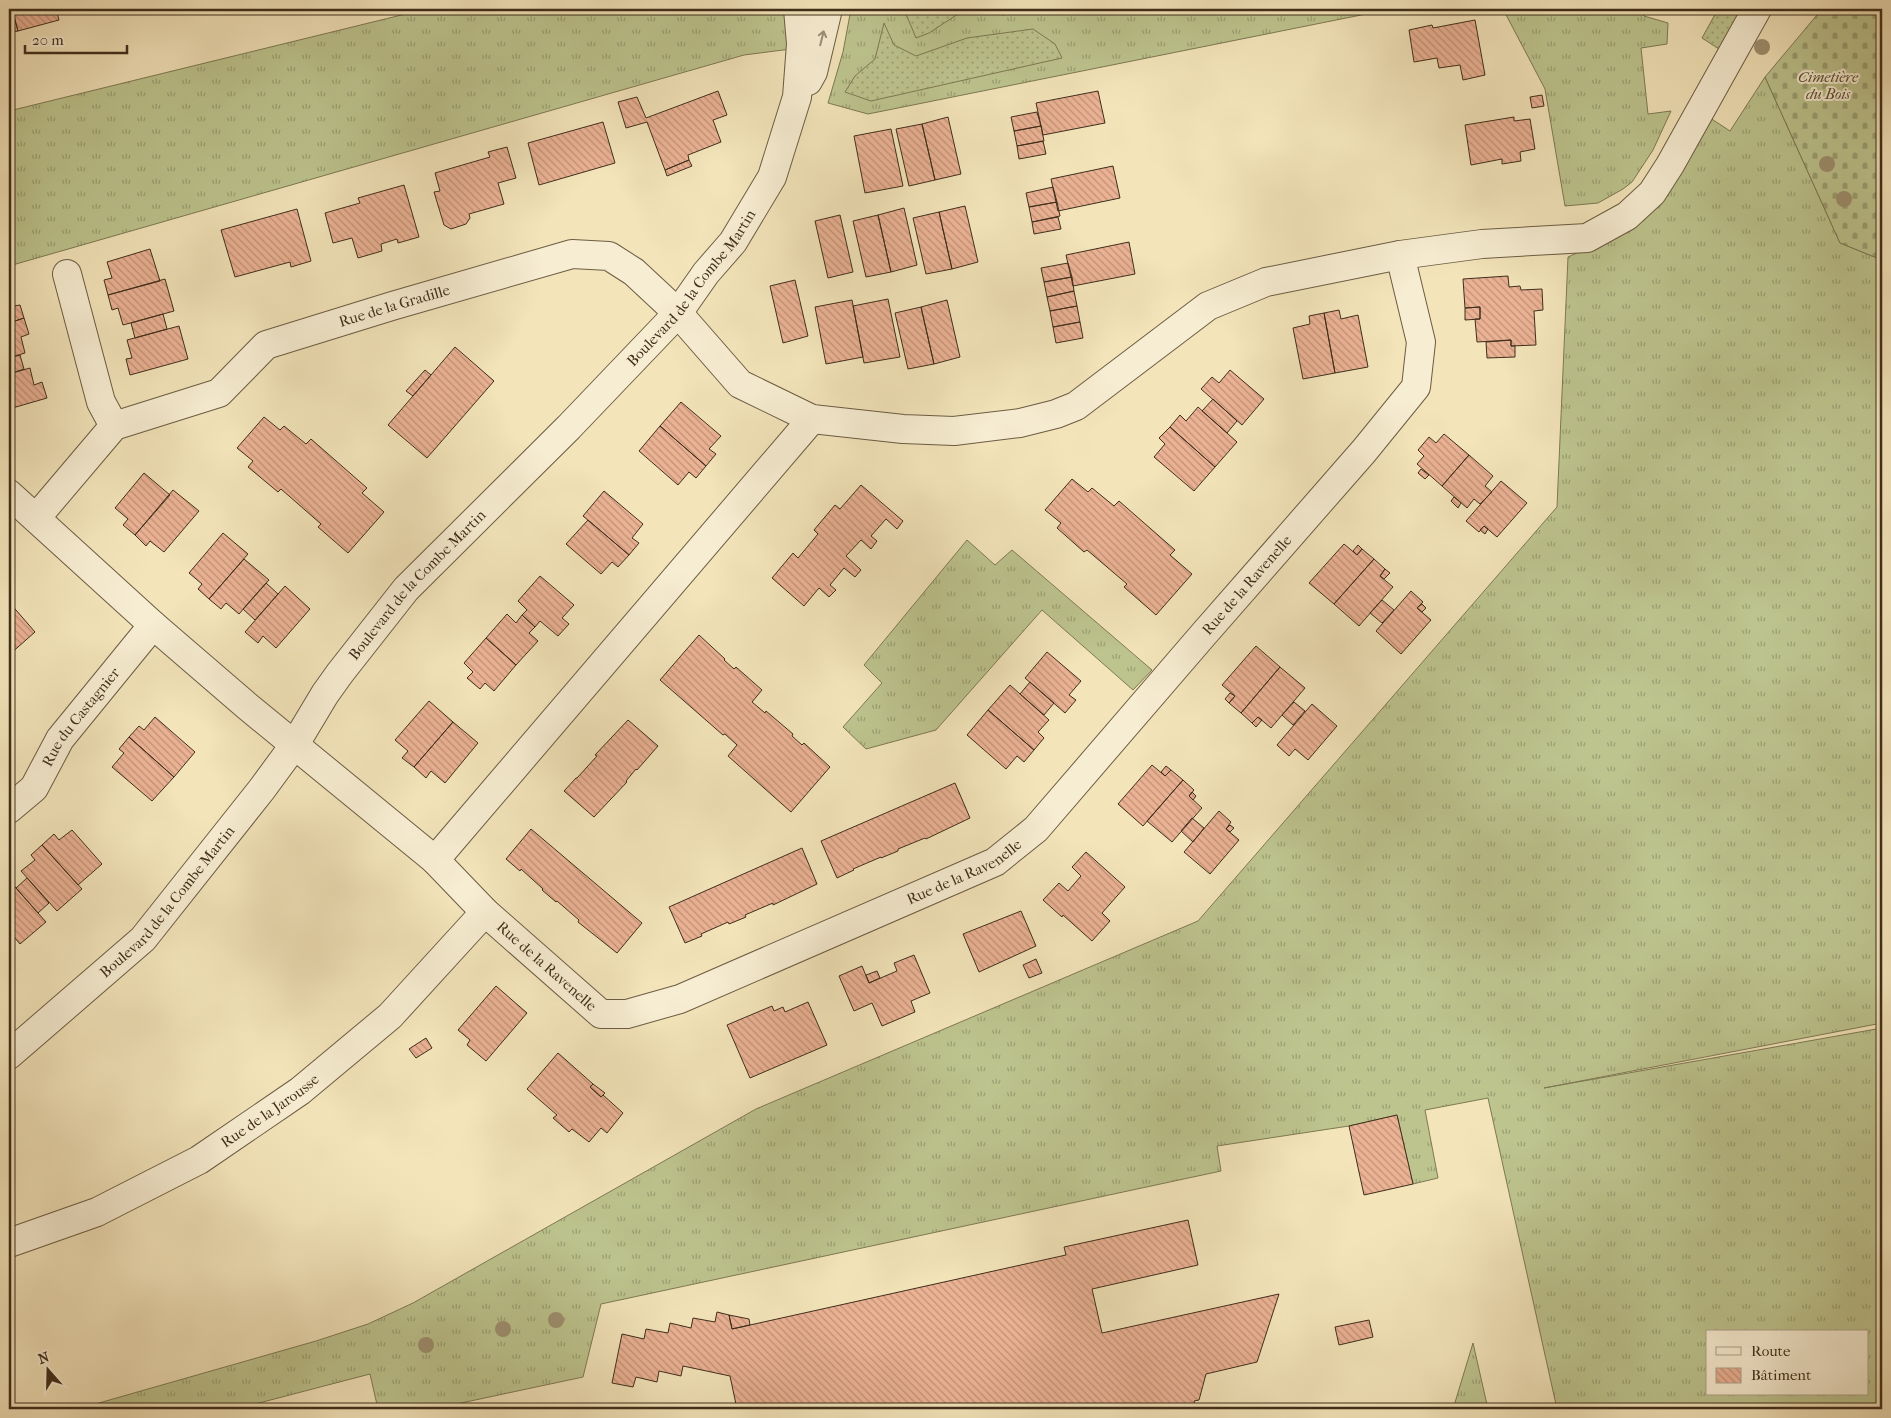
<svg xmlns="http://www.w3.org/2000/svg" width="1891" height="1418" viewBox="0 0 1891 1418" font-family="'IM FELL French Canon',serif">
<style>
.grass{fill:url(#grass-tufts);stroke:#7e7954;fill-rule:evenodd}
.cemetery{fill:url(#cemetery-stones);stroke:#7e7954}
.garden{fill:url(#garden-dots);stroke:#7e7954}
.building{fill:url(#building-back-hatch);stroke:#3f2e1b}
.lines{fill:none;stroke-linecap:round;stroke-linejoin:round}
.street-casing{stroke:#6c5c43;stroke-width:30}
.street{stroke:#f7edd2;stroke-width:28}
.tree{fill:#9e906f}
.oneway{stroke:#9b8e76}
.labels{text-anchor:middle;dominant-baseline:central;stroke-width:4;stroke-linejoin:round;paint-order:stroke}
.park-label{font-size:15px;font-style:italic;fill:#584c32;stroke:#f7edd2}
.street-label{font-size:15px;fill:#3f2e1b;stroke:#f7edd2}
</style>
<defs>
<pattern id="grass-tufts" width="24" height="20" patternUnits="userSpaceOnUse" patternTransform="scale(1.25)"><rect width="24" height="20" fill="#bdc48e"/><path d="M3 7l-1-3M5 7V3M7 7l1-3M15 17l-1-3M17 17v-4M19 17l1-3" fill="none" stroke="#9ba073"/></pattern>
<pattern id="cemetery-stones" width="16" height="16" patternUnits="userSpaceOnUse" patternTransform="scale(1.25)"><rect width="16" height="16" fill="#bdc48e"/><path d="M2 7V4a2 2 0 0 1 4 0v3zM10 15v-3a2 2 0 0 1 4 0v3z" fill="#9ba073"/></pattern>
<pattern id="garden-dots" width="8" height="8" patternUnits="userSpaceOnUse" patternTransform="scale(1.25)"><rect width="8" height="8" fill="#bdc48e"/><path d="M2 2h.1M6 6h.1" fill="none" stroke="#9ba073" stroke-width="1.8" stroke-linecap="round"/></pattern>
<pattern id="building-back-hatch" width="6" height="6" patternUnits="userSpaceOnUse" patternTransform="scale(1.25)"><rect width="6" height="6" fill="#ebb294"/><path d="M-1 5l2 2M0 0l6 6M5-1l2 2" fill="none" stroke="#c09178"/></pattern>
</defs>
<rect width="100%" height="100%" fill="#f3e4ba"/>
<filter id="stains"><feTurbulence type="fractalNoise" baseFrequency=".004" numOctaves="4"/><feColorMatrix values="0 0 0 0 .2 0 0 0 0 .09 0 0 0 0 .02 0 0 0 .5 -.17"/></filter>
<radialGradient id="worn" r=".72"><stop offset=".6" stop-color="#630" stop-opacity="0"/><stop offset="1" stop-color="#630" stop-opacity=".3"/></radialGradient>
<path class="grass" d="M426,9h361l4,40 -47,6 -735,211v-155z
M851,9h540l-523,105 -40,-11 15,-51z
M1503,9h143l-2,7 24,7 -1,21 -26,4 7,66 23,-3 -18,39 -21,32 -9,7 -25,14 -33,3 -20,-117z
M1765,77l75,166 42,17v763l-338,65 338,-60v381h-325l-69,-311 -63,12 13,68 -25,6 -16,-69 -48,11 -132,20 4,25 -620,133 -18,73 -150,32h-55l-8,-35 -134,35h-158l238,-68 52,-17 45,-21 343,-194 442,-188 359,-414 11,-250 44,-20 95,-121 23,15zM1707,1332h160v62h-160z
M967,540l28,25 17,-15 140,120 -19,20 -91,-80 -106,120 -70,19 -23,-22 39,-44 -18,-18z
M1473,1343l15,66h-35z"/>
<path class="cemetery" d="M1822,9h60v251l-42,-17 -75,-166z"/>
<path class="garden" d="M903,9h98l3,6 -26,-4 -17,1 -32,21 -13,5 -7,-17z
M1718,9h27l-23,42 -20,-13z
M884,23l10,22 22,11 51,-18 66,-9 22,15 7,14 -191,43 -26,-9 10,-16 20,-17z"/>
<path class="building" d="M9,9h3l6,22 -9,2z
M12,9h44l3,11 -41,11z
M1475,20l10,55 -22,5 -3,-15 -21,3 -2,-10 -23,4 -5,-32 23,-5 1,3z
M718,91l9,24 -14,5 8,22 -33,13 1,5 -24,10 -18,-48 -21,6 -8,-26 19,-5 9,21z
M1098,91l7,32 -62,12 -7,-32z
M1542,95l2,11 -12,2 -2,-11z
M1037,112l4,14 -27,5 -3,-14z
M948,117l13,57 -26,6 -13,-56z
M1514,117v4l16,-2 5,30 -15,3 1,9 -19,3v-5l-31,6 -6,-40z
M603,122l12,41 -76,22 -11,-42z
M922,124l13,56 -26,6 -13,-57z
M1041,126l3,15 -27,5 -3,-15z
M891,129l12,57 -38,7 -11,-57z
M1043,141l3,13 -27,5 -2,-13z
M507,147l9,31 -18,5 6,21 -35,10 1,4 -4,6 -15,5 -7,-4 -10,-33 6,-1 -5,-18 55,-16 -2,-5z
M689,160l3,6 -25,10 -2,-6z
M1113,166l7,32 -62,13 -7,-32z
M404,185l15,52 -21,6 -1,-4 -16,5 1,7 -24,7 -6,-20 -19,5 -8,-30 35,-10 -2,-5z
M1053,187l4,15 -28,5 -3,-14z
M1057,202l3,14 -28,6 -3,-15z
M965,206l13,56 -26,7 -13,-57z
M904,208l13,57 -26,7 -13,-57z
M297,209l14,52 -20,6 -1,-5 -55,15 -14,-47z
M939,212l13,57 -26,5 -13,-56z
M840,215l13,57 -25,6 -13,-57z
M878,215l13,57 -25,5 -13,-56z
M1058,217l3,12 -27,5 -2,-12z
M1129,242l6,32 -62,12 -7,-31z
M150,249l10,32 -52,14 -4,-15 8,-2 -5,-16z
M1068,263l4,14 -28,5 -3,-14z
M1508,276l1,11 11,-1 1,4 21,-1 1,21 -9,1 2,34 -25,1v-6l-34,2 -2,-23h5v-12l-15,1 -2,-29z
M1072,277l2,14 -27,6 -3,-15z
M165,279l9,32 -51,14 -5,-17 -6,2 -4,-15z
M795,280l13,56 -25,7 -13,-57z
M9,290l5,16 6,-1 4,13 -15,5z
M1074,291l3,15 -27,5 -3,-14z
M888,299l12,58 -36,6 -11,-57z
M852,300l11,57 -37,7 -11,-57z
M947,300l13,57 -26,7 -13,-57z
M1077,306l3,16 -27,5 -3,-16z
M921,307l13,57 -26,5 -13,-56z
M1480,307v12l-15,1v-12z
M1339,310l2,9 17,-4 10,52 -33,6 -11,-60z
M1324,313l11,60 -32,6 -10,-51 17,-4 -1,-8z
M163,314l4,15 -32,9 -4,-15z
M24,318l5,16 -8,3 4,16 -16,5v-35z
M1080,322l3,16 -27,5 -3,-16z
M179,326l9,33 -58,16 -4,-16 6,-1 -5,-18z
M1511,340v6h4v11l-28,1 -1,-16z
M455,347l39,34 -67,77 -39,-33z
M20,355l4,14 -15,5v-16z
M30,368l4,17 8,-3 5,16 -38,11v-35z
M425,370l6,5 -18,21 -7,-5z
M1230,370l34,29 -22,26 -41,-36 11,-12 7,6z
M1213,399l24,22 -10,12 -25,-22z
M681,402l40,34 -12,13 7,5 -10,12 -46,-40z
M1198,407l39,35 -22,25 -45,-40 10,-12 6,6z
M264,417l16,13 4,-4 22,18 5,-5 56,49 -5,5 22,19 -36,41 -30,-26 3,-3 -40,-35 -3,3 -30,-25 5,-6 -16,-13z
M660,426l46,40 -10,12 -7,-6 -11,13 -39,-34z
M1170,427l45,40 -21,24 -40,-34 11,-13 -6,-6z
M1444,434l25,21 -27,31 -25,-22 7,-8 -6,-6 11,-13 7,6z
M1469,455l24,21 -8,10 7,6 -12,12 -6,-5 -7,9 -25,-22z
M1421,469l8,6 -4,4 -7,-6z
M144,473l26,22 -35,40 -12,-10 5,-6 -13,-11z
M1072,479l16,13 4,-4 22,18 5,-5 56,49 -5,5 22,19 -36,41 -32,-28 3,-3 -40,-34 -3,2 -27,-24 4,-5 -16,-13z
M1501,481l26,22 -30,34 -13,-11 -5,6 -13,-11z
M861,485l42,36 -6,8 -11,-10 -15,17 6,5 -6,8 -10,-9 -15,16 15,14 -6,7 -11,-9 -14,17 6,5 -7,7 -10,-9 -15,18 -32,-28 21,-25 5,5 20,-24 -4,-4 21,-25 5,4z
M173,490l26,21 -35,41 -14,-11 -4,5 -11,-11z
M604,491l39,33 -11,14 7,5 -10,12 -46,-39z
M1454,497l7,6 -3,5 -7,-7z
M588,520l41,35 -11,12 -6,-5 -11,12 -35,-30z
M1484,526l4,3 -3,5 -5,-4z
M223,533l25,21 -39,45 -11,-10 4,-5 -13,-11z
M1344,544l13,11 5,-6 12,10 -40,45 -25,-21z
M1358,545l4,4 -5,6 -4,-4z
M244,559l25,21 -30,34 -13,-11 -5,6 -12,-10z
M1374,559l11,10 -5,7 13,11 -34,39 -25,-22z
M1385,569l5,4 -6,6 -4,-3z
M540,576l34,29 -12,13 7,6 -11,12 -18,-15 -5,6 -13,-12 5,-5 -9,-9z
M266,583l12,11 -23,26 -12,-11z
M285,586l25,23 -34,39 -13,-12 -5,7 -13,-11z
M1411,591l12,11 -6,6 14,12 -30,34 -25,-23z
M1382,600l12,10 -12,13 -12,-10z
M9,602l26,30 -26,23z
M1422,604l4,4 -4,4 -5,-4z
M507,614l9,9 6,-8 13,12 -6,6 9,8 -22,24 -30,-27z
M699,635l26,24 -1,1 10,9 2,-2 26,23 -10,12 13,11 1,-2 27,23 -1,2 10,9 2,-2 26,24 -39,45 -63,-56 9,-11 -12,-11 -2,1 -63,-55z
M486,638l30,27 -22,26 -9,-8 -5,6 -13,-11 6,-6 -9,-9z
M1256,646l24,21 -39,46 -12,-10 6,-7 -13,-11z
M1047,652l34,29 -12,14 7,5 -11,13 -40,-35z
M1280,667l25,21 -34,40 -13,-11 -6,6 -11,-10z
M1030,682l24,21 -10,12 -24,-21z
M1010,685l39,35 -11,12 6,6 -10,12 -46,-40z
M1230,693l5,3 -6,7 -4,-4z
M429,701l24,21 -39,45 -12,-9 6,-7 -13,-11z
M1294,702l11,9 -12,14 -11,-10z
M1312,704l25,22 -29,34 -13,-11 -6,7 -12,-11z
M988,710l46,40 -10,12 -7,-6 -11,13 -39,-34z
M155,717l40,35 -21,25 -45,-40 10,-11 5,4z
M1258,717l4,3 -6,7 -4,-4z
M628,720l30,26 -21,24 -1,-1 -10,12 1,1 -33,35 -30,-26 12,-13h1l20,-22 -2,-1z
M453,722l25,21 -33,40 -14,-12 -5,7 -12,-11z
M129,737l45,40 -22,24 -40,-34 12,-14 -5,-4z
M1152,765l13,11 6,-6 12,10 -40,46 -25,-22z
M1166,766l5,4 -6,6 -4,-4z
M1183,780l11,10 -5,6 13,12 -30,34 -25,-21z
M955,783l15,35 -44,21 -1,-1 -27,11v2l-17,7v-1l-28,12 1,1 -17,8 -16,-37z
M1192,792l4,4 -3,4 -4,-4z
M1219,811l12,11 -5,7 13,11 -29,34 -26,-22z
M1192,818l12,10 -11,14 -12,-11z
M1230,825l4,3 -4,4 -4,-3z
M531,829l111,94 -25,30 -39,-31 1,-2 -22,-19 -1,1 -14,-12 1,-1 -22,-20 -1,2 -14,-12z
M72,830l30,34 -24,21 -36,-40 12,-11 5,6z
M42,845l40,44 -25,22 -36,-40 14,-11 -4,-5z
M802,848l15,36 -44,21v-2l-28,12 1,2 -17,7 -1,-2 -27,12 1,2 -17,7 -16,-36z
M1086,852l39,35 -23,26 8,8 -18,20 -29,-26 -1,2 -19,-17 16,-17 9,8 13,-15 -9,-9z
M27,878l22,25 -11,10 -22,-25z
M9,880l37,42 -26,22 -11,-13z
M1021,911l15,35 -57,26 -16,-38z
M914,955l16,38 -19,8 4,11 -33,14 -10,-23 -18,8 -15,-35 23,-10 7,17 28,-12 -3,-8z
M1036,959l6,14 -13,5 -6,-13z
M877,971l3,7 -11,5 -3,-8z
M496,986l31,27 -41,48 -19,-16 3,-5 -12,-10z
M808,1002l19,43 -77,33 -23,-53 45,-19 2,5 9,-4 2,5z
M426,1038l6,10 -16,10 -7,-9z
M558,1053l35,31 -3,3 11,10 2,-2 20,18 -16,20 -6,-5 -12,14 -17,-13 -3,3 -16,-14 4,-3 -30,-26z
M593,1084l12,9 -4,4 -11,-10z
M1397,1115l16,69 -49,11 -15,-69z
M1188,1220l10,45 -106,24 10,44 177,-39 -22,68 -51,12 -7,26 -5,1 2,8h-459l-7,-33 -47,-10 -2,10 -22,-5 -2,11 -21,-5 -3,10 -21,-4 10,-49 22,5 2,-10 22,4 2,-10 21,5 2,-10 22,4 2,-10 12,3 3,14 334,-74 -2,-8z
M729,1315l20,4 1,6 -18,4z
M1369,1320l4,17 -34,8 -4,-18z"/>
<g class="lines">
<defs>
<g id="street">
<path d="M808,81l5,-9 15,-63"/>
<path d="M67,274l34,128 13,24"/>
<path id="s1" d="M9,494l144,131 94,81 188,154 50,52 116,102h26l53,-15 315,-137 41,-33 167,-194 161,-184 52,-64 5,-45 -21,-87"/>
<path id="s2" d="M36,518l78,-92 105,-33 47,-48 126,-39 180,-52 37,2 25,16 44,41 62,71 72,35 91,10 51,2 66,-8 36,-9 20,-8 132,-100 58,-24 134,-27 82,-11 105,-6 40,-22 25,-23 18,-28 87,-156"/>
<path id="s3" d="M9,809l25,-21 26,-49 93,-114"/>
<path d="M435,860l377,-441"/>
<path id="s4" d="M9,1055l134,-116 119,-150 33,-45 30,-50 15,-21 66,-84 163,-162 109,-114 28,-40 27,-31 39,-65 25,-80 4,-53 -3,-35"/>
<path id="s5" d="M9,1243l88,-31 102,-52 101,-69 90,-75 95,-104"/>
</g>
</defs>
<use href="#street" class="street-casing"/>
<use href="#street" class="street"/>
</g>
<g class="tree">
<circle cx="1762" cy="47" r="8"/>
<circle cx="1827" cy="164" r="8"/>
<circle cx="1844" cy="199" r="8"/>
<circle cx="556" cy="1320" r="8"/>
<circle cx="503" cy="1329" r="8"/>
<circle cx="426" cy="1345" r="8"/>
</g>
<defs><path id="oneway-shaft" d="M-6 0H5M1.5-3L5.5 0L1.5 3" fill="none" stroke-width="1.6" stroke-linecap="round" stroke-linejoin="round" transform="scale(1.25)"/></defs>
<use class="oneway" href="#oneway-shaft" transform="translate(822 38) rotate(-76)"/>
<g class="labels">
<g class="park-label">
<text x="1828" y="77">Cimetière<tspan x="1828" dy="17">du Bois</tspan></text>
</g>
<g class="street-label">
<text stroke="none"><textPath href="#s4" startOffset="1031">Boulevard de la Combe Martin</textPath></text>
<text stroke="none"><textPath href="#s2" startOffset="432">Rue de la Gradille</textPath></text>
<text stroke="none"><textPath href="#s4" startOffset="626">Boulevard de la Combe Martin</textPath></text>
<text stroke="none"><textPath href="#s1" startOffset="1588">Rue de la Ravenelle</textPath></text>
<text stroke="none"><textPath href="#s3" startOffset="118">Rue du Castagnier</textPath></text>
<text stroke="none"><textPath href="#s1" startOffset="1181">Rue de la Ravenelle</textPath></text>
<text stroke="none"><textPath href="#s4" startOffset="221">Boulevard de la Combe Martin</textPath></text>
<text stroke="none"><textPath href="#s1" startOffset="716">Rue de la Ravenelle</textPath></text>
<text stroke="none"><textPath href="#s5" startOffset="294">Rue de la Jarousse</textPath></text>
</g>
</g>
<rect width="1891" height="1418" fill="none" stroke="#f3e4ba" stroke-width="30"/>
<rect x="10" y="10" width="1871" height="1398" fill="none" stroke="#3f2e1b" stroke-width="2.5"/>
<rect x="15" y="15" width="1861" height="1388" fill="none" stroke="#3f2e1b"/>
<rect x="1706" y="1330" width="162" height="65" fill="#f7edd2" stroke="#ada189"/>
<rect x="1716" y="1347" width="25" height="8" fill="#f7edd2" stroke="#ada189"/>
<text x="1751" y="1356" font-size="15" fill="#3f2e1b">Route</text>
<rect x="1716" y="1368" width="25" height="15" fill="url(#building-back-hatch)" stroke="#ada189"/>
<text x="1751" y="1380" font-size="15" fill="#3f2e1b">Bâtiment</text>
<g transform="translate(48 1370) rotate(340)" stroke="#f7edd2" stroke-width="4" paint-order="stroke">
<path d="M0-4L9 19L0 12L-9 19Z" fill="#3f2e1b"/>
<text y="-8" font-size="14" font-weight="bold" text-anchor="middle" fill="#3f2e1b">N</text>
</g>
<path d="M25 45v8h102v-8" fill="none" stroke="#3f2e1b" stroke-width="2.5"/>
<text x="32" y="45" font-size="15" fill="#3f2e1b" stroke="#f7edd2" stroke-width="4" paint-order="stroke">20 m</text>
<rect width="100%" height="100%" filter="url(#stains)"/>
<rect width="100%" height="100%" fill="url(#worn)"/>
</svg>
